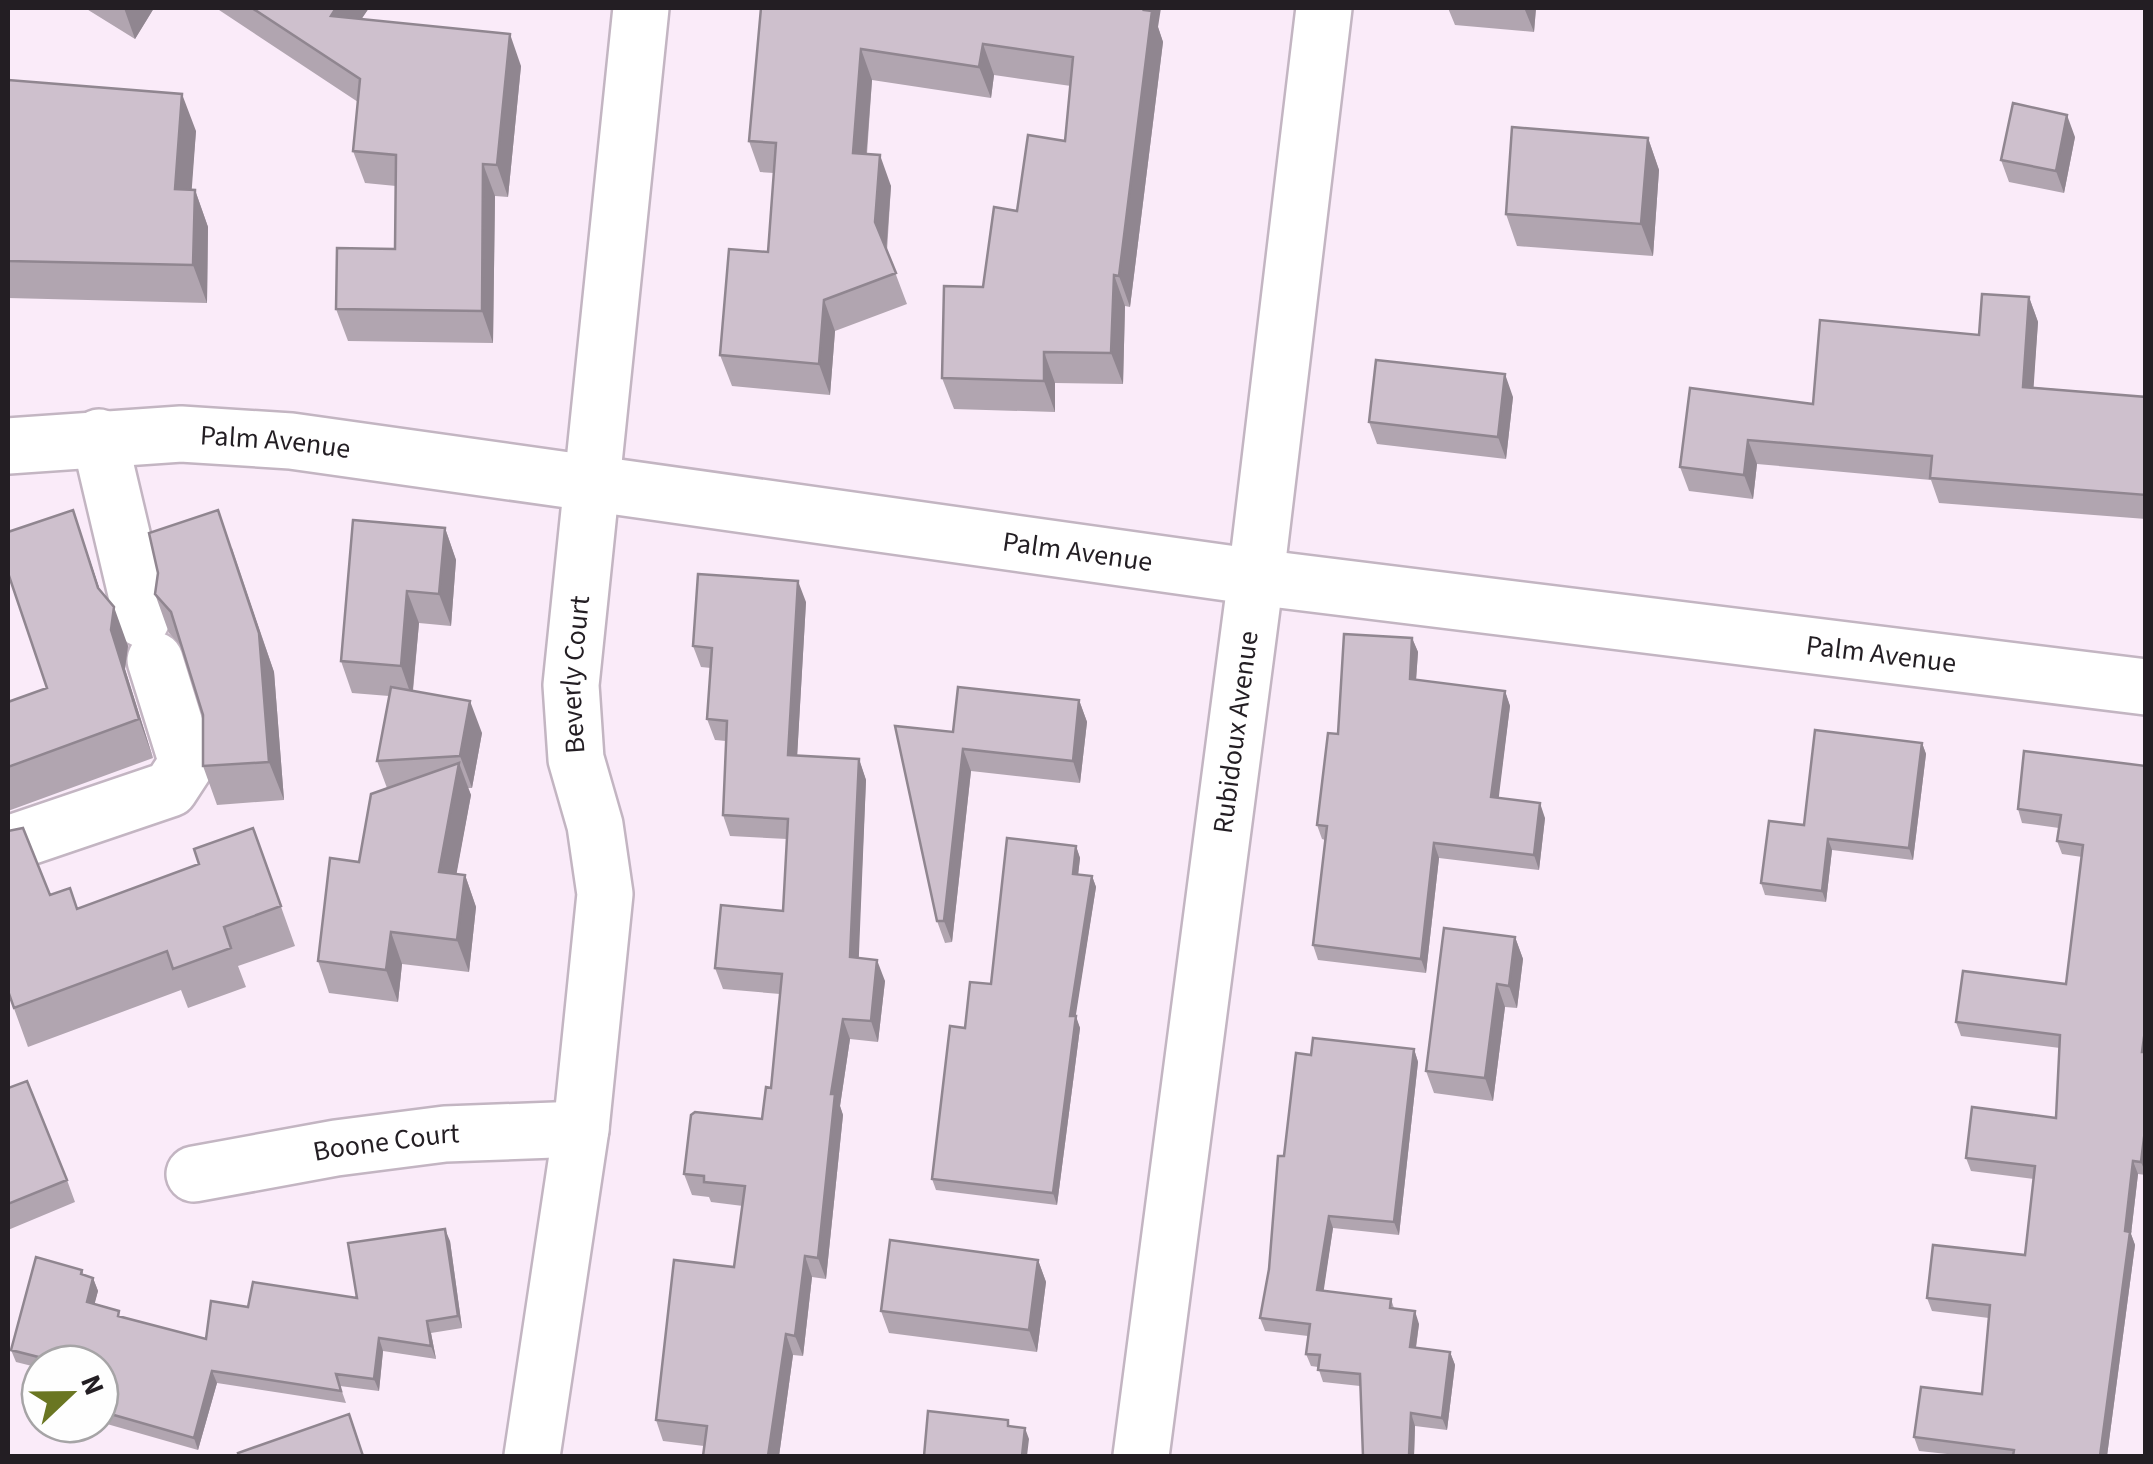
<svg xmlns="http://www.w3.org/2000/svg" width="2153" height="1464" viewBox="0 0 2153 1464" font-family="'Source Sans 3',sans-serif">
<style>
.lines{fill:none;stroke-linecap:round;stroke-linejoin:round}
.minor-casing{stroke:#c3b5c2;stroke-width:60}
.minor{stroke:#fff;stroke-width:55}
.wall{fill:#b1a5b0}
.shaded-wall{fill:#908690}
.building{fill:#cec0cd;stroke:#908690;stroke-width:2.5}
.labels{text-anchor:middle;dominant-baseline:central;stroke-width:10;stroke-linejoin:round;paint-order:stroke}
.street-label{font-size:28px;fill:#231e23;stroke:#fefefe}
</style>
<rect width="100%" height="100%" fill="#faebf9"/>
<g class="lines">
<defs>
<g id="minor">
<path d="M99,437l43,182"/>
<path id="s1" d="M8,446l173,-12 110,7 965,136 890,110"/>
<path d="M8,844l162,-55 17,-26 -32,-103"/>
<path id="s2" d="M194,1174l142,-26 109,-14 136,-5"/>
<path id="s3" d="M532,1456l49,-327 24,-235 -10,-69 -19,-66 -5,-74 70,-677"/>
<path id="s4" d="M1141,1456l115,-879 68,-569"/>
</g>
</defs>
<use href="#minor" class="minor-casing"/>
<use href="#minor" class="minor"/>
</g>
<path class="wall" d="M85,8h69l-19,31z
M216,8h153l-8,11 160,47 -13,131 -13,-1 -2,147 -145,-2 -12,-32 59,-60 1,-63 -31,-3 -12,-32 5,-49z
M761,8l397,19 5,15 -33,265 -5,-1 -2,78 -68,-1v29l-101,-3 -12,-31 75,-167 48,-70 6,-55 -77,-11 -3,23 -119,-18 -5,74 24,32 -4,65 20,53 -72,27 -5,64 -98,-9 -12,-31 48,-103 6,-79 -14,-1 -11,-31z
M1448,8h88l-2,24 -79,-7z
M8,80l188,51 -5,58 4,1 13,37 -1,76 -199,-5z
M2075,137l-11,56 -55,-11 -8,-22z
M1648,138l11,32 -6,86 -136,-10 -11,-32z
M2029,297l9,25 -5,65 113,10v122l-207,-16 -8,-23 -174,-16 -4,35 -64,-8 -9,-24 133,-63 166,-69z
M1513,397l-7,62 -129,-15 -8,-22z
M73,510l27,81 28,55 -3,23 28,89 -145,53v-109l39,-14z
M445,528l11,32 -5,66 -32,-3 -6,68 69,42 -10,55h-4l3,7 -15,79 9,1 11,32 -7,65 -67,-8 -4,38 -69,-9 -11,-32 41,-99 28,-74 -10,-27 12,-65 -37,-3 -11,-32z
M232,548l42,124 10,128 -67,5 -14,-39v-51l-21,-68 -13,-14 -14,-39z
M806,602l-9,154 62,3 7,21 -8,178 27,23 -7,61 -28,-3 -10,67 3,9 -17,164 -14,-2 -9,79 -10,-1 -14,101h-76l1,-10 -41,-5 -7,-21 78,-153 9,-61 -32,-4 -2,-5 -17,-2 -8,-21 78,-55 9,-31 9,-94 -57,-5 -8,-21 68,-57 4,-72 -57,-3 -7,-21 3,-74 -11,-1 -8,-21 4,-51 -10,-1 -8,-21z
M1412,638l6,14 -2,28 89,11 5,15 -12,92 47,20 -6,52 -100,-12 -13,115 -108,-13 -5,-15 12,-105 -3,-1 -5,-14 21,-91z
M1079,700l8,22 -7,61 -109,-12 -19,171 -7,1 -8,-22 16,-189z
M1922,743l4,11 -13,106 -81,-10 -6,52 -61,-7 -4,-12 43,-58z
M2146,766v409l-8,-1 -7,60 4,11 -28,211h-141l-47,-5 -5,-14 68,-43 7,-76 -57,-7 -5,-13 98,-43 9,-76 -63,-8 -5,-13 90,-40 4,-70 -99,-12 -5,-14 110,-38 16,-127 -20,-3 -5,-13 2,-13 -37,-5 -4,-14z
M253,828l42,118 -57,20 8,21 -58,21 -7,-18 -153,57 -20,-55 42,-97 27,14 122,-45z
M1076,846l4,12 -2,16 14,2 4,11 -21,129 5,12 -23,177 -121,-15 -4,-11 59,-195z
M1515,937l8,22 -6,49 -12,-1 -12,94 -59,-8 -8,-22z
M1414,1049l4,13 -19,173 -66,-7 -10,63 68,8 3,9 25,16 -3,24 34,4 5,13 -8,65 -32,-4 -1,30h-51l-3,-70 -37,-4 -5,-15 -7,-1 -5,-12 2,-18 -43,-5 -5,-13 9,-49 15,-113 27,-101z
M8,1088l59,92 8,22 -67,28z
M450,1241l12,87 -31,5 5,26 -53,-8 -4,40 -39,-5 6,17 -129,-20 -19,67 -98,-28v-58h-60v4l-24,-6 -5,-12 71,-80 2,5 9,3 5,13 -4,13 28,13 84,22 42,-32 109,-9z
M1038,1260l8,22 -9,70 -148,-19 -8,-22z"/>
<path class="shaded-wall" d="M124,8h30l-19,31z
M336,8h33l-27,40 -11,-32z
M1145,8h16l-3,19 5,15 -33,265 -11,-31z
M1526,8h10l-2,24 -9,-22z
M510,34l11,32 -13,131 -11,-32z
M983,44l11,31 -3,23 -12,-31z
M861,49l11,31 -8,104 -11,-31z
M182,94l14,37 -7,96 -14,-38z
M2067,115l8,22 -11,56 -8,-22z
M1648,138l11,32 -6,86 -12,-32z
M880,155l11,31 -5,67 -11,-31z
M483,164l12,32 -2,147 -11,-32z
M195,190l13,37 -1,76 -14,-38z
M1114,275l11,31 -2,78 -12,-31z
M2029,297l9,25 -6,89 -9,-24z
M824,300l11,31 -5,64 -11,-31z
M1044,352l11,31v29l-11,-31z
M1505,374l8,23 -7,62 -8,-22z
M1748,440l9,24 -4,35 -9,-24z
M73,510l39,116 2,-19 14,39 -3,23 28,89 -14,-39z
M218,510l56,162 10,128 -15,-38z
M445,528l11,32 -5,66 -12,-32z
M798,581l8,21 -10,174 -8,-21z
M407,591l12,32 -7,75 -11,-32z
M1412,638l6,14 -3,42 -5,-15z
M1505,691l5,15 -13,106 -6,-15z
M1079,700l8,22 -7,61 -7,-22z
M470,701l12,32 -10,55 -12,-32z
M1922,743l4,11 -13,106 -4,-12z
M963,749l8,22 -19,171 -8,-21z
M859,759l7,21 -8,198 -8,-21z
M459,763l12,32 -20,109 -12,-32z
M1540,803l5,15 -6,52 -5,-15z
M1828,839l4,11 -6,52 -4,-11z
M1434,843l5,15 -13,115 -5,-14z
M1076,846l4,12 -3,27 -4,-11z
M465,875l11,32 -7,65 -12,-32z
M1092,876l4,11 -22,140 -4,-11z
M391,932l11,32 -4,38 -12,-32z
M1515,937l8,22 -6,49 -8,-22z
M877,960l8,21 -7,61 -7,-21z
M1497,984l8,23 -12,94 -8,-23z
M1076,1016l4,12 -23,177 -4,-12z
M843,1019l7,20 -10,67 3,9 -17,164 -8,-21 13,-164z
M1414,1049l4,13 -19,173 -5,-13z
M2146,1122v52l-5,-12z
M2133,1161l5,13 -7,60 4,11 -28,211h-7z
M1329,1216l4,12 -11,74 -5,-12z
M445,1229l5,12 12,87 -4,-12z
M805,1256l7,21 -9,79 -8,-20z
M1038,1260l8,22 -9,70 -8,-22z
M93,1278l5,13 -6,23 -5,-12z
M1415,1311l4,13 -5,36 -4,-13z
M427,1321l4,12 5,26 -5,-13z
M786,1334l7,21 -14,101h-11z
M379,1338l4,13 -4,40 -5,-12z
M1450,1352l5,13 -8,65 -5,-12z
M212,1371l5,12 -19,67 -4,-12z
M1411,1413l4,13 -1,30h-5z
M1025,1428l4,11 -2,17h-5z"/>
<path class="building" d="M252,8h84l-5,8 179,18 -13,131 -14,-1 -1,147 -146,-2 1,-61 58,1 1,-94 -43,-4 7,-72z
M761,8h384l-1,2 8,1 -33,265 -5,-1 -3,78 -67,-1v29l-102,-3 2,-92 39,1 11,-80 23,4 11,-76 37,6 8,-84 -90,-13 -4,23 -118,-18 -8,104 27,2 -5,67 21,51 -72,27 -5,64 -99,-9 9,-106 39,3 8,-109 -27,-2z
M8,80l174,14 -7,95 20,1 -2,75 -185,-4z
M2013,103l54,12 -11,56 -55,-11z
M1512,127l136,11 -7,86 -135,-10z
M1982,294l47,3 -6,90 123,10v98l-216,-17 2,-22 -184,-16 -4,35 -64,-8 10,-79 123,16 7,-84 159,15z
M1376,360l129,14 -7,63 -129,-15z
M73,510l25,78 16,19 -3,23 28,89 -131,48v-65l39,-14 -39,-115v-41z
M218,510l41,123 10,129 -66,4v-51l-32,-103 -16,-18 3,-21 -9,-40z
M353,520l92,8 -6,66 -32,-3 -6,75 -60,-5z
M698,574l100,7 -10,174 71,4 -9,198 27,3 -6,61 -28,-2 -12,75h4l-17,164 -13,-2 -10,80 -9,-2 -18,122h-65l4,-30 -51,-6 18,-160 60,7 11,-81 -41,-4v-6l-20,-2 7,-59 4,-3 67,7 4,-32 5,1 11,-114 -67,-6 6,-63 62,6 5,-92 -65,-4 4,-94 -20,-2 5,-71 -19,-2z
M1344,634l68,4 -2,41 95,12 -14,106 49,6 -6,52 -100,-12 -13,116 -108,-14 14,-119 -10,-1 11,-92 10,1z
M391,687l79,14 -10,55 -83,5z
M958,687l121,13 -6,61 -110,-12 -19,172h-7l-42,-195 58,6z
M1815,730l107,13 -13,105 -81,-9 -6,52 -61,-8 8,-62 35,4z
M2024,751l122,15v257l-4,29h4v70l-5,40 -8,-1 -8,70 5,1 -30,224h-87l1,-6 -100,-13 7,-50 61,7 8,-89 -63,-7 6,-53 92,10 10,-89 -69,-8 6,-51 84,11 4,-83 -104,-13 7,-51 103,13 17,-139 -26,-4 4,-26 -43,-6z
M459,763l-20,109 26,3 -8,65 -66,-8 -5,38 -68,-9 12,-103 29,4 12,-68z
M23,828l27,67 20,-7 7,21 122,-45 -5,-15 59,-21 28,78 -57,21 7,21 -58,21 -6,-18 -153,57 -6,-17v-160z
M1007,838l69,8 -3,28 19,2 -22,140h6l-23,177 -121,-14 18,-153 15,2 5,-46 21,2z
M1444,928l71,9 -6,49 -12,-2 -12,94 -59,-7z
M1313,1038l101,11 -20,173 -65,-6 -12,74 74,9 -1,9 25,3 -5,36 40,5 -8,66 -31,-5 -2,43h-46l-3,-82 -42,-4 2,-15 -14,-1 4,-30 -50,-6 9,-49 9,-113h6l12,-103 15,2z
M27,1081l40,99 -59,24v-116z
M445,1229l13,87 -31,5 4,25 -52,-8 -5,41 -38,-5 5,17 -129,-20 -18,67 -94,-27v-47h-47l1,-3 -43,-11 25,-93 46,13 -1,4 12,4 -6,24 32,9 -1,5 88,23 5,-38 37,6 5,-25 104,16 -9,-55z
M890,1240l148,20 -9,70 -148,-19z
M928,1411l80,9v6l17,2 -3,28h-98z
M349,1414l14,42h-124l-1,-3z"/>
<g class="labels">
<g class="street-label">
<text stroke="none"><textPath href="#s1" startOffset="268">Palm Avenue</textPath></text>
<text stroke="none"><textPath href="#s1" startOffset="1078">Palm Avenue</textPath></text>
<text stroke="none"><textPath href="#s1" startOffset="1888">Palm Avenue</textPath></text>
<text stroke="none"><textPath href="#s3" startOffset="790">Beverly Court</textPath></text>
<text stroke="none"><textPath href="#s4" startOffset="730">Rubidoux Avenue</textPath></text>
<text stroke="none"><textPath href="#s2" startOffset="195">Boone Court</textPath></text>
</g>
</g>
<rect width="2153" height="1464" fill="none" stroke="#231e23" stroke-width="20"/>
<g transform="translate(70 1394) rotate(68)"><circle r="48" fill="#fefefe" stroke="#a6a4a6" stroke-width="2.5"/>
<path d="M0-8L18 38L0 25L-18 38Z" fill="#6a7622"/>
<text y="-15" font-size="28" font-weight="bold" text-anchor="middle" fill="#231e23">N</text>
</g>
</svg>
